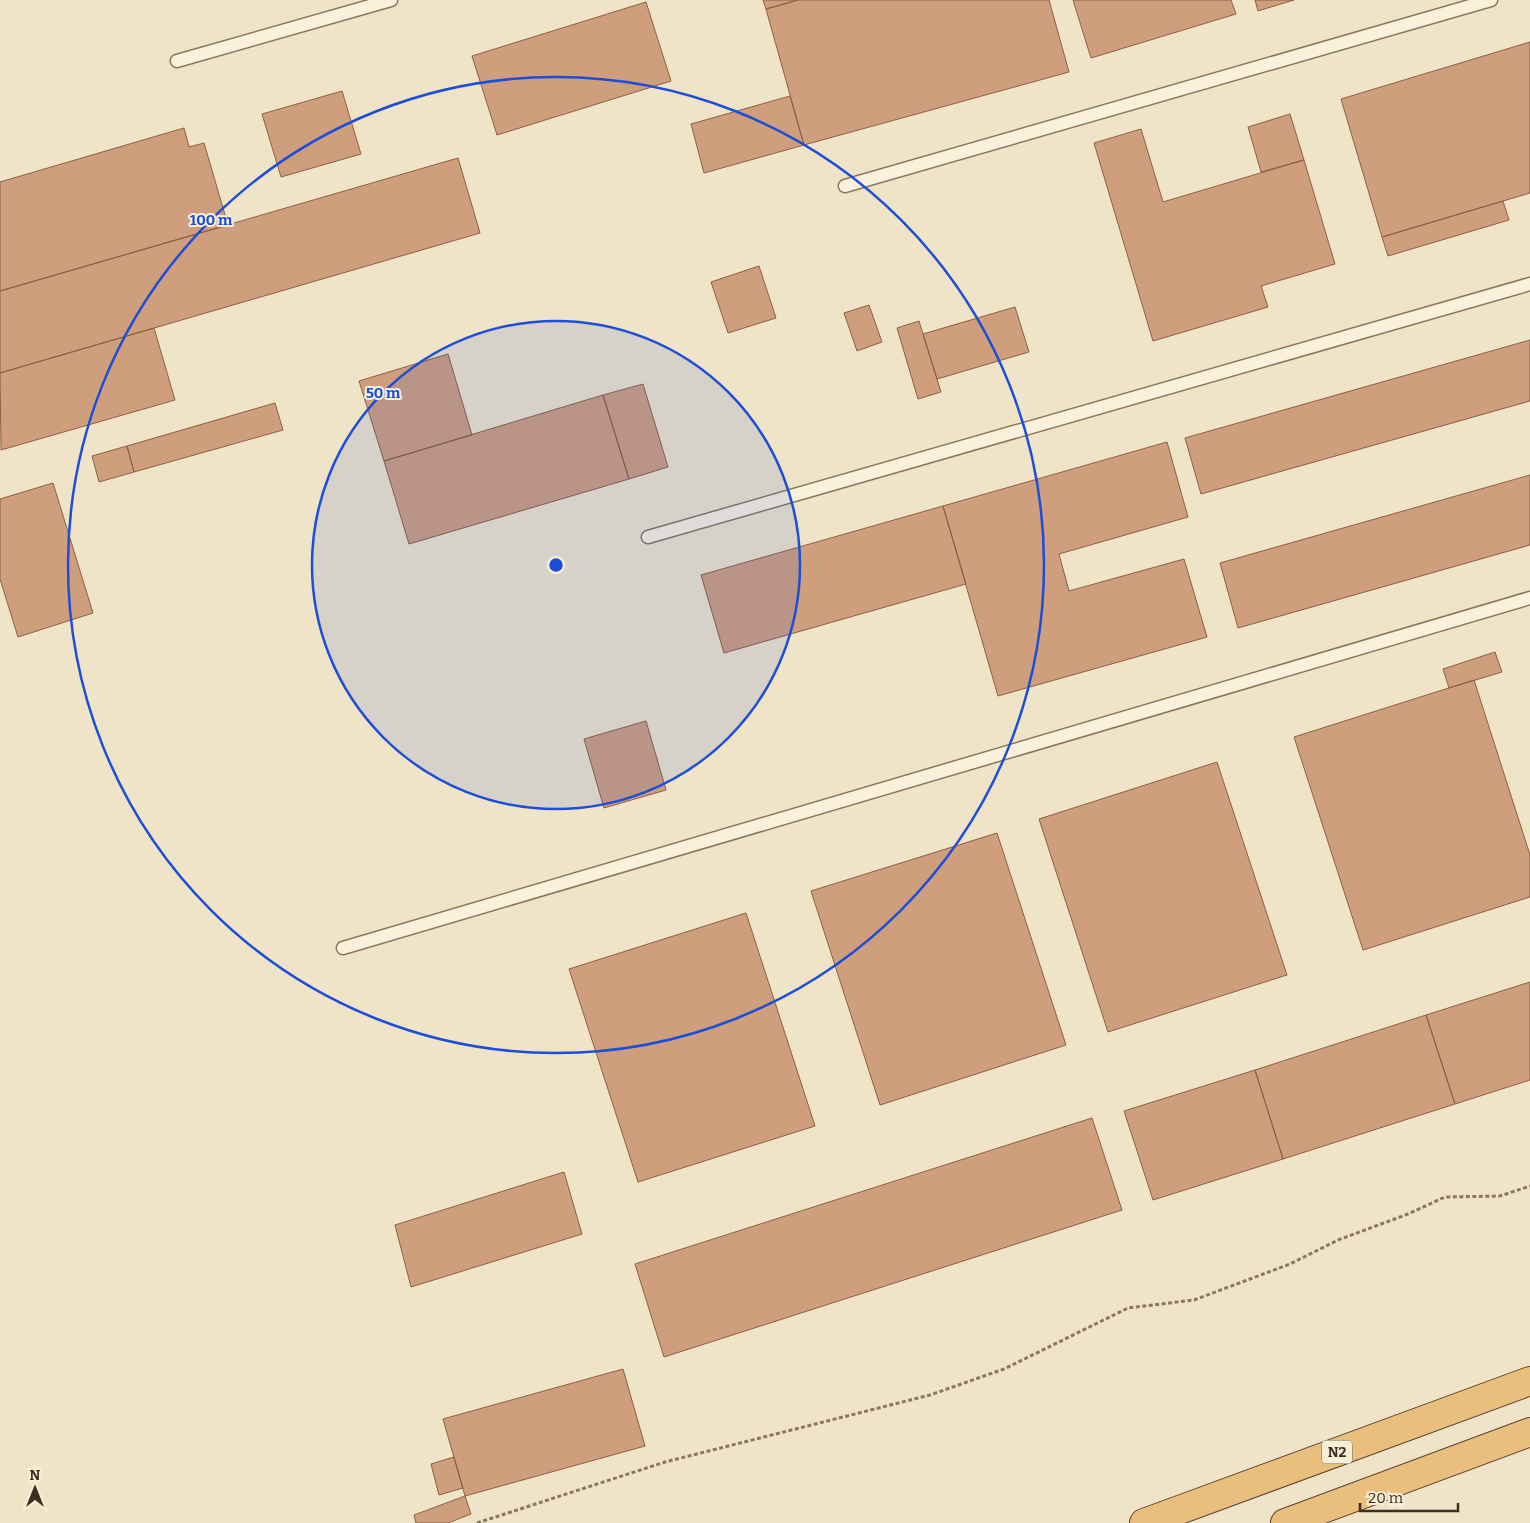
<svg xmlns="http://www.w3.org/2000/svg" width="1530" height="1523" viewBox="0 0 1530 1523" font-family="Bitter,serif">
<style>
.building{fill:#cf9f7d;stroke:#8d5f41}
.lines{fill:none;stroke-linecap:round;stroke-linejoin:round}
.service-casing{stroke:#8d765c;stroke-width:15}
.trunk-casing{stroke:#5b4430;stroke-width:30}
.path{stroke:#8d765c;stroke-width:3;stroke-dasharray:4 2.5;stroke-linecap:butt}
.service{stroke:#faf1dc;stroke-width:12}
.trunk{stroke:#eabe7c;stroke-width:28}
.ring{fill:none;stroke:#1d4ed8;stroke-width:2.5}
.labels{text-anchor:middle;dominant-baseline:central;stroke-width:4;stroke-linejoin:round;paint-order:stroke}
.shield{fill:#f7eed8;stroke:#756857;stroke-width:1}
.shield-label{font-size:14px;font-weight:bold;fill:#3d2e20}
.centre{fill:#1d4ed8;stroke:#f7eed8;stroke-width:2.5}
.ring-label{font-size:15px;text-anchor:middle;font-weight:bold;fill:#1d4ed8;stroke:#f7eed8;stroke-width:4;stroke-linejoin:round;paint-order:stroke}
</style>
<rect width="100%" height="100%" fill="#f0e4c8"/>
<path class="building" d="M763,0h35l-32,9z
M798,0h251l20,72 -265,73 -38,-136z
M1073,0h158l5,14 -145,44z
M1255,0h39l-36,11z
M646,2l25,79 -174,54 -25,-79z
M1530,42v151l-148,44 -41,-138z
M342,91l19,63 -80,23 -19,-63z
M790,96l14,49 -100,28 -13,-49z
M1290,114l14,46 -43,12 -13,-45z
M184,128l5,19 15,-4 24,82 -228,66v-109z
M1141,129l22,73 141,-42 31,104 -74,22 7,21 -115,34 -59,-198z
M458,158l22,75 -480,140v-82z
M1503,201l6,19 -121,36 -6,-19z
M759,266l17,52 -48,15 -17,-51z
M869,305l13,37 -25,9 -13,-38z
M1015,307l14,45 -92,27 -14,-45z
M919,321l22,71 -23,7 -21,-71z
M154,328l21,72 -174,50 -1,-77z
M1530,340v61l-329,93 -16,-56z
M448,354l24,81 -88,26 -25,-80z
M643,384l25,83 -39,12 -26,-84z
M603,395l26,84 -220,65 -25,-83z
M275,403l8,27 -149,42 -7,-26z
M1167,442l21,75 -129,37 10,37 115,-32 23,78 -209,59 -55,-190z
M127,446l7,26 -35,10 -7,-26z
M1530,475v70l-292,83 -18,-65z
M53,483l40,130 -75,24 -18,-58v-80z
M943,506l23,78 -242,69 -23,-78z
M1495,652l7,20 -53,16 -6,-19z
M1474,680l56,175v42l-167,53 -69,-213z
M646,721l20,69 -62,18 -20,-69z
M1217,762l70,213 -179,57 -69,-213z
M997,833l69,212 -186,60 -69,-214z
M746,913l69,213 -177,56 -69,-213z
M1530,982v98l-75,24 -29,-89z
M1426,1015l29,89 -172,55 -28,-89z
M1255,1070l28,89 -130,41 -29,-89z
M1092,1118l30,92 -458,147 -29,-93z
M564,1172l18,62 -171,53 -16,-62z
M623,1369l22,77 -180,50 -22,-77z
M454,1457l9,31 -24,7 -8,-31z
M465,1496l6,18 -23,9h-32l-2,-8z"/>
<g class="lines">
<defs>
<path id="service" d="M177,61l214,-61
M845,186l646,-186
M648,537l882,-253
M343,948l1187,-350"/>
<path id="trunk" d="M1144,1523l386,-142
M1285,1523l245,-91"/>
</defs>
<use href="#service" class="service-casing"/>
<use href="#trunk" class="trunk-casing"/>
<path class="path" d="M477,1523l188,-61 265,-67 74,-26 124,-61 66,-8 96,-36 48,-24 70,-26 37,-17 55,-1 30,-10"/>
<use href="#service" class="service"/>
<use href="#trunk" class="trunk"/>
</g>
<circle cx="556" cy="565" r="244" fill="#1d4ed8" fill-opacity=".12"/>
<g class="ring">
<circle cx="556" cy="565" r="244"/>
<circle cx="556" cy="565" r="488"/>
</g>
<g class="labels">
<rect class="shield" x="1322" y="1440.5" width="30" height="23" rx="4"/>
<g class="shield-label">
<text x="1337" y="1452">N2</text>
</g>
</g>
<circle cx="556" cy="565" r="8" class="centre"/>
<g class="ring-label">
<text x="211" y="225">100 m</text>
<text x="383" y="398">50 m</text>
</g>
<g transform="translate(35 1488)" stroke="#f7eed8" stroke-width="4" paint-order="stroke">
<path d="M0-4L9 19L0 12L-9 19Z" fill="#3d2e20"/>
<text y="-8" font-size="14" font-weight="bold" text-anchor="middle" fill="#3d2e20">N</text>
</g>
<path d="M1360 1503v8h98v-8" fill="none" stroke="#3d2e20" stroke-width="2.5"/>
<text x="1368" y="1503" font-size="15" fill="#3d2e20" stroke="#f7eed8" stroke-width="4" paint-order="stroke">20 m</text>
</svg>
